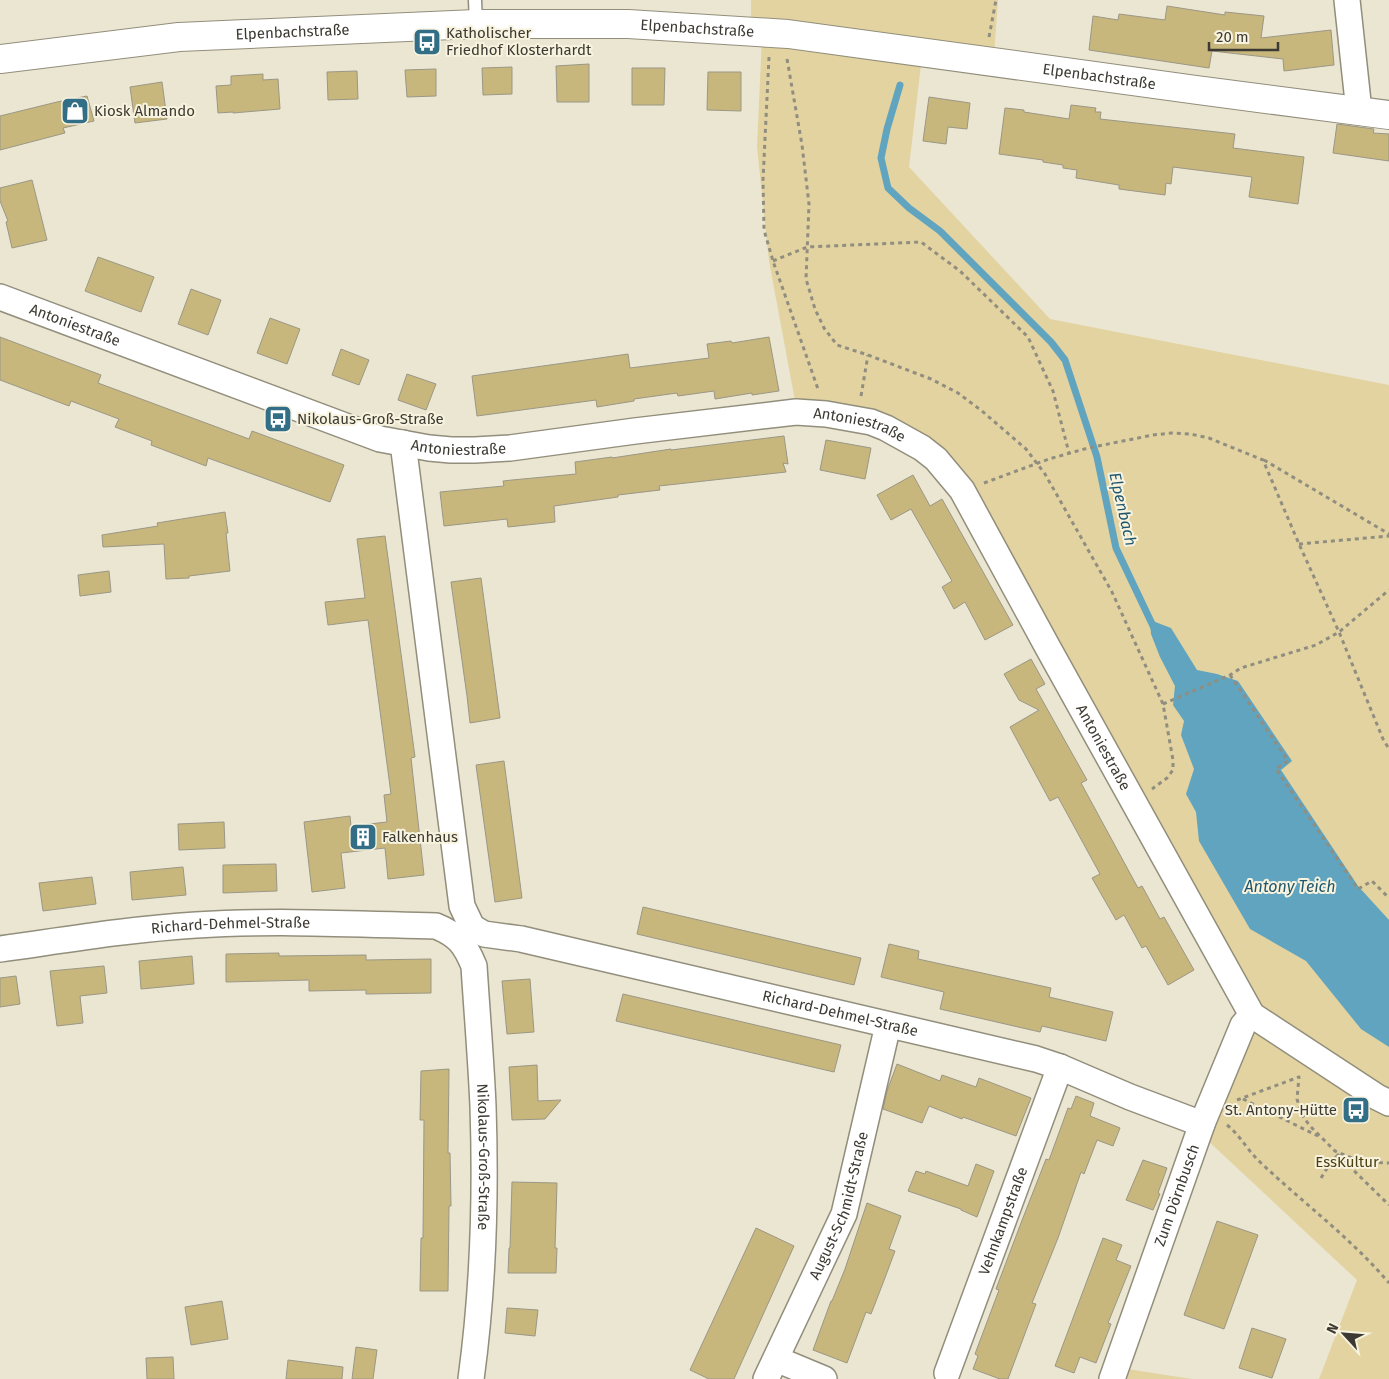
<svg xmlns="http://www.w3.org/2000/svg" width="1389" height="1379" viewBox="0 0 1389 1379" font-family="'Fira Sans',sans-serif">
<style>
.green{fill:#e2d3a0}
.water{fill:#60a4bf}
.lines{fill:none;stroke-linecap:round;stroke-linejoin:round}
.stream{stroke:#60a4bf;stroke-width:7}
.building{fill:#c7b77c;stroke:#9b9785}
.lane-casing{stroke:#928e7c;stroke-width:15}
.street-casing{stroke:#928e7c;stroke-width:28}
.secondary-casing{stroke:#928e7c;stroke-width:30}
.path{stroke:#918e80;stroke-width:3;stroke-dasharray:4 4;stroke-linecap:butt}
.lane{stroke:#fff;stroke-width:12}
.street{stroke:#fff;stroke-width:25}
.secondary{stroke:#fff;stroke-width:28}
.labels{text-anchor:middle;dominant-baseline:central;stroke-width:4;stroke-linejoin:round;paint-order:stroke}
.street-label{font-size:15px;fill:#3c3a32;stroke:#f8f3df}
.poi-label{font-size:15px;fill:#3c3a32;stroke:#f8f3df;text-anchor:start}
.park-label{font-size:15px;fill:#4c4011;stroke:#f8f3df}
.water-label{font-size:16px;font-style:italic;fill:#1f566b;stroke:#f8f3df}
</style>
<rect width="100%" height="100%" fill="#ebe6d2"/>
<path class="green" d="M751,0h247l-4,55 -243,-27z
M762,37l160,19 -13,111 141,152 339,66v994h-70l38,-99 -152,-142 53,-130 -321,-554 -141,-48 -27,-145 -12,-114z
M1127,1369l65,10h-68z"/>
<path class="water" d="M1150,620l21,8 26,42 20,4 21,7 54,80 -11,9 77,116 31,34v127l-28,-18 -55,-68 -56,-32 -51,-88 -3,-29 -10,-18 8,-25 -13,-34 3,-14 -11,-16 2,-19 -15,-29 -9,-23z"/>
<g class="lines">
<path class="stream" d="M900,85l-13,44 -6,29 7,30 21,20 31,23 111,111 14,18 32,97 19,91 38,80"/>
</g>
<path class="building" d="M1167,6l58,9v-3l39,4 -3,22 70,-8 3,35 -50,6 -1,-12 -71,-8 -3,17 -120,-18 4,-34 25,4 1,-6 46,6z
M589,64v38h-32l-1,-36z
M512,67v27l-29,1 -1,-27z
M632,68h33l-1,37h-32z
M436,69v27l-29,1 -2,-27z
M357,71l1,28 -30,1 -1,-28z
M708,72h33v39l-34,-1z
M263,74v6l15,-1 2,30 -47,4v-1l-15,1 -2,-27 15,-1v-9z
M162,82l5,37 -32,4 -5,-36z
M87,96l7,25 -31,7 2,5 -65,17v-34l57,-14z
M929,97l41,6 -3,26 -19,-2 -2,17 -23,-3z
M1071,105l25,3 -1,4h6l-1,7 135,15 -2,14 71,9 -6,47 -49,-7 3,-20 -79,-10 -2,17 -5,-1 -1,12 -46,-6v-4l-43,-7 1,-8 -14,-2v-3l-20,-3v-2l-44,-6 6,-46 19,2v2l45,7z
M1337,124l37,5 -1,4 16,1v27l-56,-8z
M32,180l15,60 -35,8 -6,-26 2,-1 -8,-20v-13z
M98,257l56,20 -13,35 -56,-21z
M191,289l30,11 -13,35 -30,-11z
M270,318l30,11 -13,35 -30,-11z
M0,337l101,38 -3,8 151,56 3,-8 92,34 -14,37 -122,-44 -2,8 -55,-21 1,-4 -37,-14 4,-8 -48,-18 -2,5 -69,-26z
M769,337l10,54 -27,4v-2l-37,6 -1,-8 -36,5 -1,-3 -43,6v2l-37,6 -1,-7 -119,16 -5,-40 156,-22 2,14 79,-10 -2,-14 24,-3 1,2z
M341,349l28,11 -10,25 -27,-10z
M407,374l29,10 -10,26 -28,-10z
M784,436l4,28 -5,-1 3,9 -127,14 1,4 -42,5v2l-64,9 1,16 -47,5 -1,-8 -63,7 -4,-34 64,-6 -1,-5 9,-1 64,-6 -1,-12 37,-5v1l59,-9v1z
M826,440l45,8 -6,31 -45,-9z
M913,475l17,31 12,-7 71,126 -28,15 -20,-38 -11,7 -12,-22 10,-6 -41,-72 -20,11 -14,-25z
M225,512l3,21h-2l4,38 -41,5v2l-23,1 -2,-35 -61,3 -1,-12 56,-9 -1,-3z
M385,536l30,221 -4,1 13,117 -36,4 -3,-31 -44,5 4,35 -33,4 -8,-70 46,-6 1,10 36,-4 -3,-27 7,-1 -23,-174 -40,5 -3,-23 40,-4 -8,-59z
M109,571l2,21 -31,4 -2,-21z
M481,578l19,140 -30,5 -3,-27 -16,-114z
M1031,659l14,25 -9,5 51,91 -6,3 57,105 4,-2 18,33 4,-2 30,53 -26,15 -22,-39 -4,2 -18,-33 -8,5 -24,-42 8,-4 -42,-77 -8,4 -40,-74 29,-17 -20,-10 -15,-26z
M504,761l18,137 -27,4 -19,-137z
M224,822l1,26 -46,2 -1,-26z
M276,864l1,27 -54,2v-28z
M183,867l3,28 -54,5 -2,-28z
M92,877l4,27 -53,7 -4,-28z
M643,907l218,51 -7,27 -217,-51z
M889,944l30,7 -1,8 133,29 -2,9 64,15 -7,29 -64,-15 -2,6 -100,-23 4,-17 -63,-15z
M279,953v3l87,-1v5l65,-1v34l-65,1v-4l-57,1v-11l-83,2v-28z
M192,956l2,28 -53,5 -2,-28z
M104,966l3,27 -27,3 3,27 -26,3 -7,-55z
M16,976l4,28 -20,3v-29z
M530,979l4,53 -27,2 -5,-53z
M623,994l218,51 -7,27 -218,-51z
M897,1064l43,17 2,-6 34,12 3,-9 52,20 -15,38 -53,-19 -1,2 -33,-13 -7,17 -39,-14 4,-18z
M537,1065l1,36 23,-1 -16,19 -33,1 -3,-53z
M449,1069l-1,84h2l1,53h-2l-1,85h-28l1,-53h2l1,-118h-4l1,-49z
M1076,1096l18,7 -4,13 30,12 -7,18 -16,-6 -13,34 -3,-2 -23,66 -26,65 4,1 -28,75h-8l-27,-10 5,-13 -3,-2 24,-64 -3,-1 25,-66 25,-64 3,1 19,-52 3,1z
M1143,1160l24,8 -9,25 2,1 -7,16 -27,-10z
M976,1164l18,7 -17,46 -16,-7v-1l-53,-18 8,-20 9,3 1,-3 42,15z
M512,1182l45,1 -2,65h2l-1,25h-48l1,-25h1z
M867,1203l34,13 -12,33 6,2 -12,32 -12,31 -5,-2 -19,51 -34,-13 18,-49h1l13,-32z
M1217,1221l41,14 -34,94 -40,-14z
M756,1228l38,18 -60,133h-25l-19,-9z
M1103,1238l19,7 -6,15 15,6 -23,57 3,1 -15,39 -16,-6 -6,16 -19,-7z
M222,1301l6,38 -37,6 -6,-38z
M507,1308l31,2 -3,26 -30,-3z
M1252,1328l34,11 -14,39 -33,-10z
M356,1347l21,3 -4,29h-21z
M173,1357l1,22h-27l-1,-21z
M288,1360l55,7 -1,12h-56z"/>
<g class="lines">
<defs>
<path id="lane" d="M475,0l1,24"/>
<g id="street">
<path d="M1347,0l12,111"/>
<path id="s1" d="M0,297l380,142 49,9 22,2h24l35,-2 125,-17 161,-19 30,2 45,8 15,6 36,20 14,11 26,31 85,156 205,369 125,82 12,6"/>
<path id="s2" d="M403,443l59,463 10,21 12,7 37,5 515,120 24,8 70,30 72,27"/>
<path id="s3" d="M0,949c65,-9 131,-20 196,-24 80,-5 160,-1 240,1 22,9 29,18 38,40 3,47 7,94 9,140 3,89 0,185 -12,273"/>
<path d="M776,1359l48,20"/>
<path id="s4" d="M947,1373l113,-306"/>
<path id="s5" d="M766,1379l78,-165 44,-189"/>
<path id="s6" d="M1112,1379l90,-255 41,-99 9,-10"/>
</g>
<g id="secondary">
<path id="s7" d="M0,59l179,-22 297,-13h152l160,10 409,56 192,25"/>
</g>
</defs>
<use href="#lane" class="lane-casing"/>
<use href="#street" class="street-casing"/>
<use href="#secondary" class="secondary-casing"/>
<path class="path" d="M989,37l7,-37
M769,57l-6,123 1,50 9,31 45,128
M787,59l15,86 7,59 -3,75 9,30 9,19 13,17 31,10 63,24 27,14 24,18 44,38 19,25 67,118 51,112 10,56v10l-6,8 -15,11
M773,261l34,-14 114,-5 39,29 68,66 25,54 16,62
M861,396l7,-41
M1264,460l125,74
M984,483l65,-24 39,-11 65,-13 19,-2 18,1 19,4 54,22 36,84 40,88 44,107 6,10
M1299,544l90,-8
M1230,675l58,86 -12,8 82,120 14,-8 17,17
M1163,704l67,-29 11,-7 75,-23 23,-13 50,-42
M1243,1099l75,37
M1237,1100l62,-23 -2,22 4,14 8,12 26,26 27,11 27,1
M1227,1125c13,10 21,26 33,37 42,40 91,76 129,121
M1337,1154l52,51
M1321,1178l10,-16 7,-7"/>
<use href="#lane" class="lane"/>
<use href="#street" class="street"/>
<use href="#secondary" class="secondary"/>
</g>
<defs>
<symbol id="bus-square" viewBox="-11 -11 22 22"><rect x="-9" y="-9" width="18" height="18" rx="4" fill="#326e85" stroke="#f8f3df"/><path d="M-5-6H5V4H4V6H2V4H-2V6H-4V4H-5ZM-3.5-4V0h7V-4ZM-3.5 1.2v1.5H-2V1.2ZM2 1.2v1.5H3.5V1.2Z" fill="#fff"/></symbol>
<symbol id="shop-square" viewBox="-11 -11 22 22"><rect x="-9" y="-9" width="18" height="18" rx="4" fill="#326e85" stroke="#f8f3df"/><path d="M-5-2.5h2.3a2.7 3.5 0 0 1 5.4 0H5L5.5 6h-11ZM-1.5-2.5h3a1.5 2.3 0 0 0-3 0Z" fill="#fff"/></symbol>
<symbol id="building-square" viewBox="-11 -11 22 22"><rect x="-9" y="-9" width="18" height="18" rx="4" fill="#326e85" stroke="#f8f3df"/><path d="M-4-6H4V6H1V3H-1V6H-4ZM-2.5-4.3h1.7v1.8h-1.7ZM.8-4.3h1.7v1.8H.8ZM-2.5-1h1.7V.8h-1.7ZM.8-1h1.7V.8H.8Z" fill="#fff"/></symbol>
</defs>
<g fill-rule="evenodd">
<use href="#bus-square" x="411" y="26" width="32" height="32"/>
<use href="#shop-square" x="59" y="95" width="32" height="32"/>
<use href="#bus-square" x="262" y="403" width="32" height="32"/>
<use href="#building-square" x="347" y="821" width="32" height="32"/>
<use href="#bus-square" x="1340" y="1094" width="32" height="32"/>
</g>
<g class="labels">
<g class="street-label">
<text stroke="none"><textPath href="#s7" startOffset="699">Elpenbachstraße</textPath></text>
<text stroke="none"><textPath href="#s7" startOffset="294">Elpenbachstraße</textPath></text>
<text stroke="none"><textPath href="#s7" startOffset="1104">Elpenbachstraße</textPath></text>
<text stroke="none"><textPath href="#s1" startOffset="80">Antoniestraße</textPath></text>
<text stroke="none"><textPath href="#s1" startOffset="890">Antoniestraße</textPath></text>
<text stroke="none"><textPath href="#s1" startOffset="485">Antoniestraße</textPath></text>
<text stroke="none"><textPath href="#s1" startOffset="1310">Antoniestraße</textPath></text>
<text stroke="none"><textPath href="#s3" startOffset="232">Richard-Dehmel-Straße</textPath></text>
<text stroke="none"><textPath href="#s2" startOffset="869">Richard-Dehmel-Straße</textPath></text>
<text stroke="none"><textPath href="#s3" startOffset="686">Nikolaus-Groß-Straße</textPath></text>
<text stroke="none"><textPath href="#s6" startOffset="195">Zum Dörnbusch</textPath></text>
<text stroke="none"><textPath href="#s5" startOffset="189">August-Schmidt-Straße</textPath></text>
<text stroke="none"><textPath href="#s4" startOffset="162">Vehnkampstraße</textPath></text>
</g>
<g class="poi-label">
<text x="446" y="33">Katholischer<tspan x="446" dy="17">Friedhof Klosterhardt</tspan></text>
<text x="94" y="111">Kiosk Almando</text>
<text x="297" y="419">Nikolaus-Groß-Straße</text>
<text x="382" y="837">Falkenhaus</text>
<text x="1337" y="1110" text-anchor="end">St. Antony-Hütte</text>
</g>
<g class="park-label">
<text x="1347" y="1162">EssKultur</text>
</g>
<g class="water-label">
<text transform="translate(1123 509) rotate(77)">Elpenbach</text>
<text x="1290" y="886">Antony Teich</text>
</g>
</g>
<g transform="translate(1344 1334) rotate(296)" stroke="#f8f3df" stroke-width="4" paint-order="stroke">
<path d="M0-4L9 19L0 12L-9 19Z" fill="#3c3a32"/>
<text y="-8" font-size="14" font-weight="bold" text-anchor="middle" fill="#3c3a32">N</text>
</g>
<path d="M1209 42v8h69v-8" fill="none" stroke="#3c3a32" stroke-width="2.5"/>
<text x="1216" y="42" font-size="15" fill="#3c3a32" stroke="#f8f3df" stroke-width="4" paint-order="stroke">20 m</text>
</svg>
